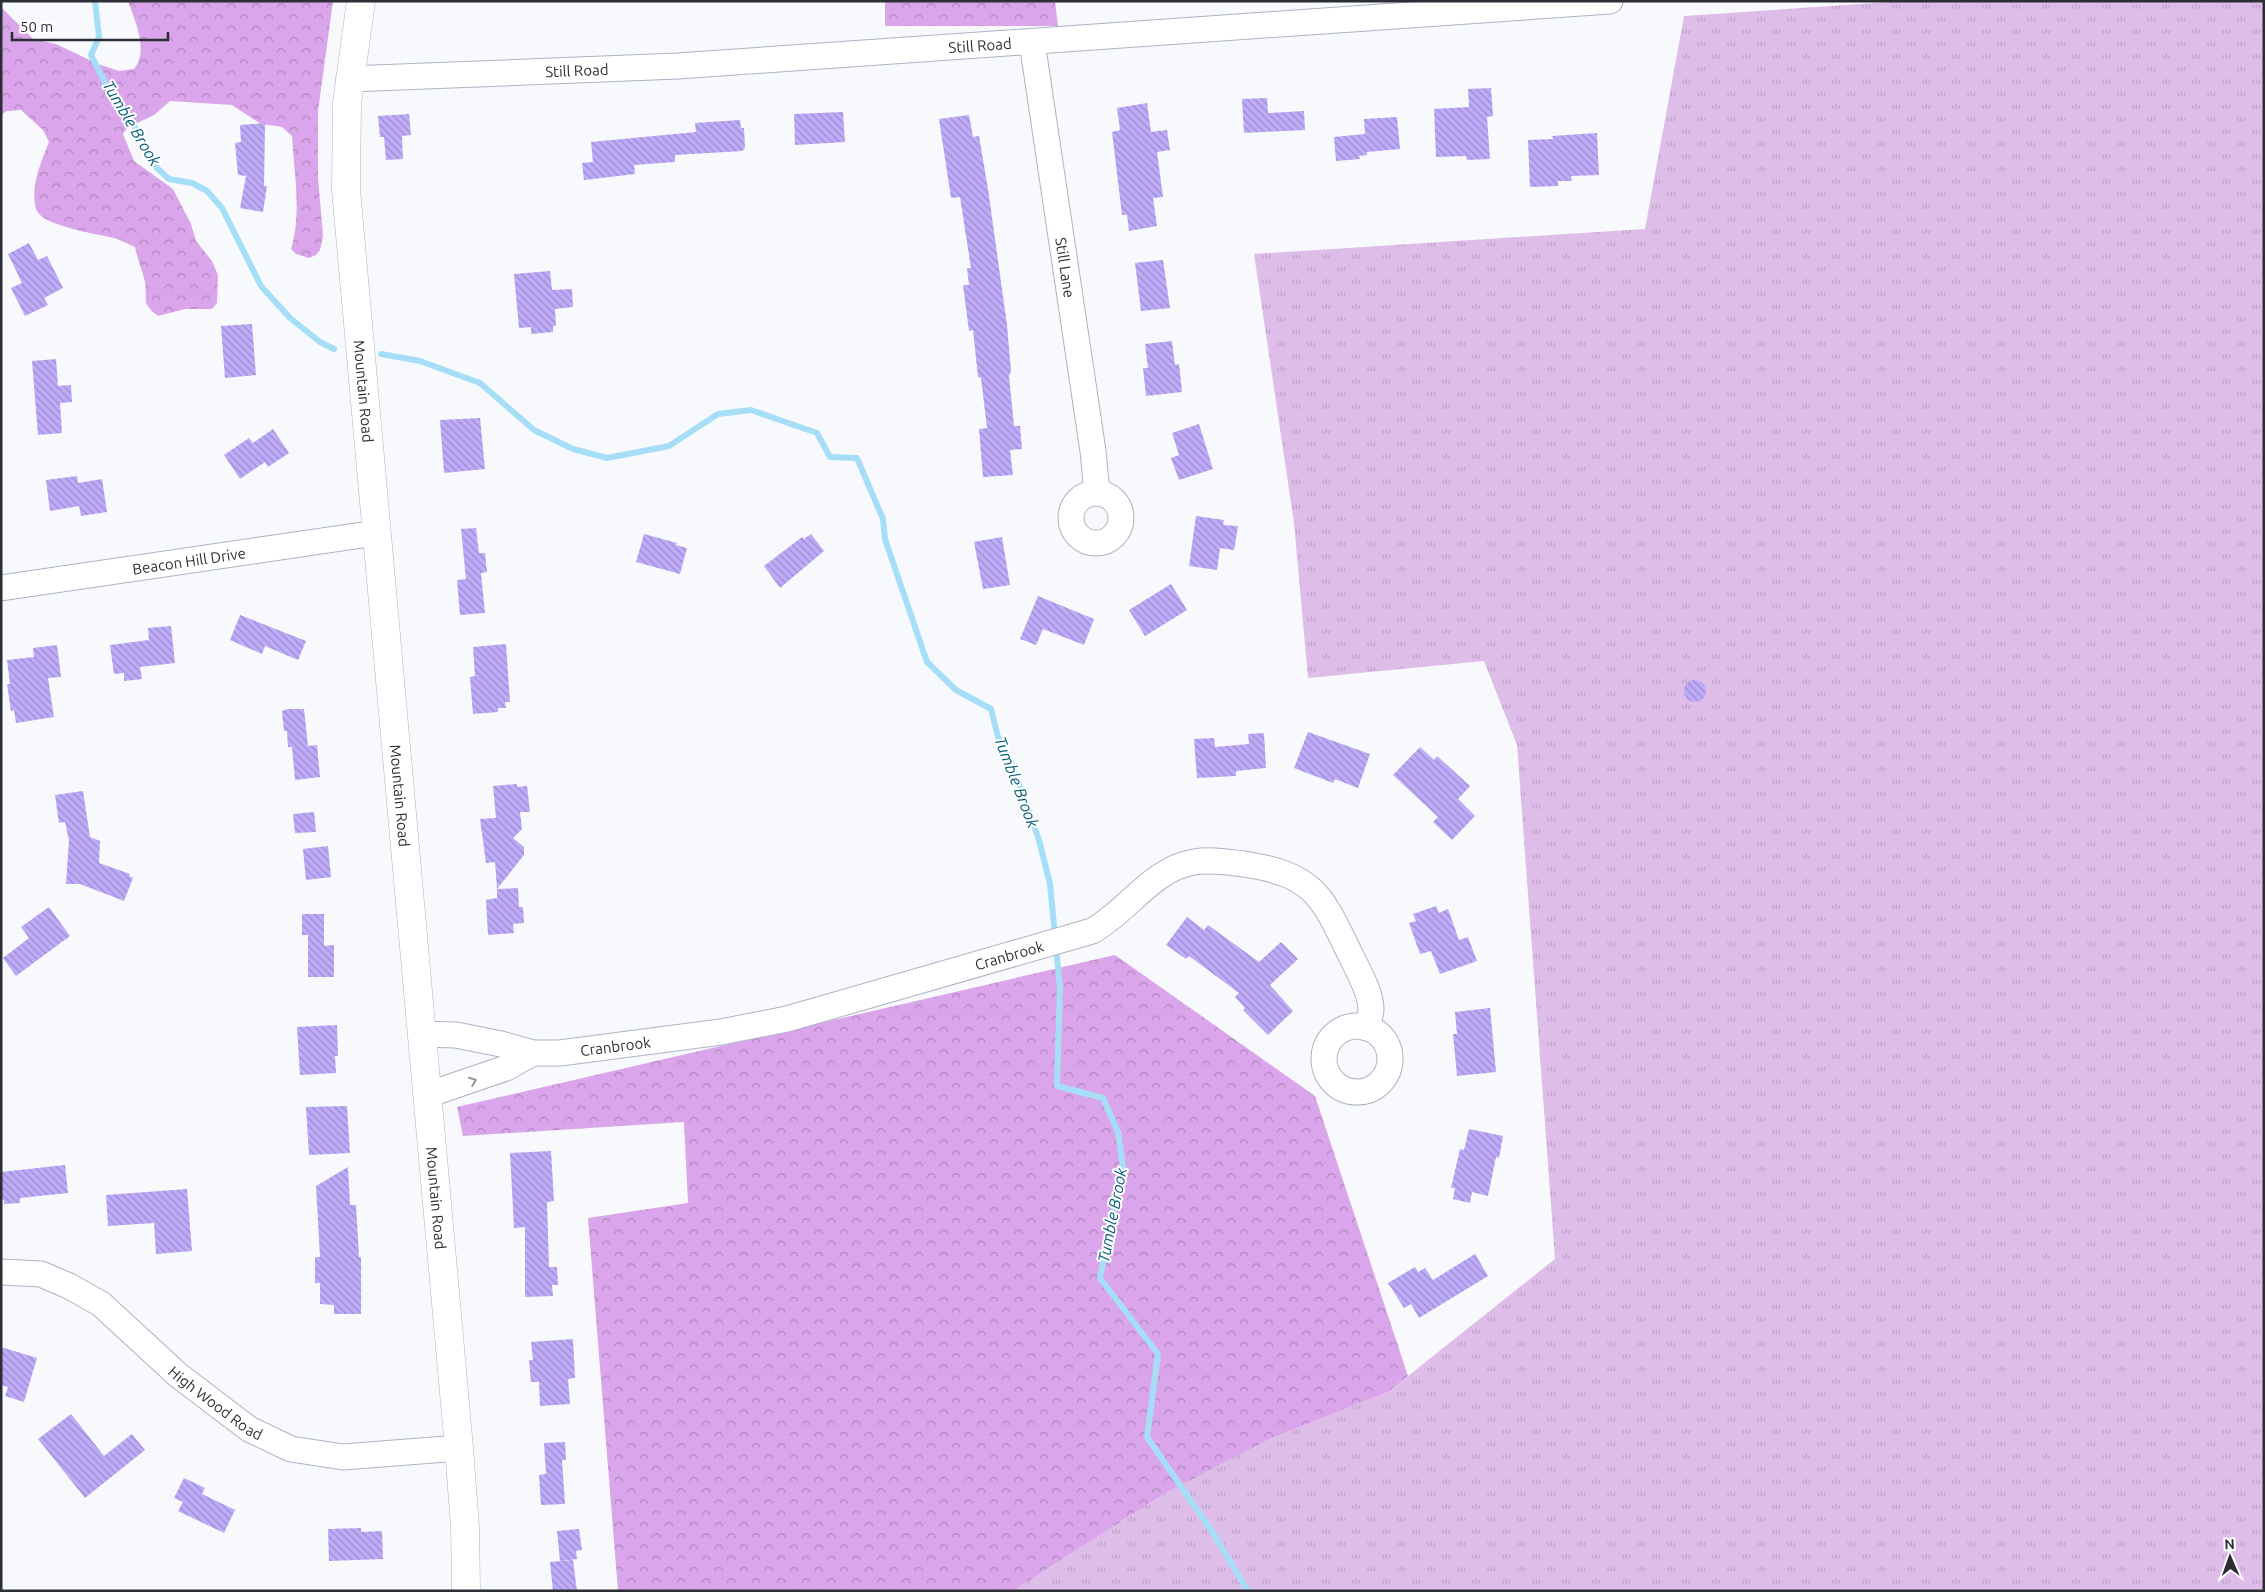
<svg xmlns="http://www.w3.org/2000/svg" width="2265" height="1592" viewBox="0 0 2265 1592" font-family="Ubuntu,sans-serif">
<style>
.grass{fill:url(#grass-tufts)}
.forest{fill:url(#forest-crowns)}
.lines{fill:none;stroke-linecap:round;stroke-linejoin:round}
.stream{stroke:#a6def7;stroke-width:6}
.building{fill:url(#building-back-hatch)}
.minor-casing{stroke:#adb3c4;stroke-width:27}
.major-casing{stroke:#adb3c4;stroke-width:29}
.minor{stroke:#fff;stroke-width:25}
.major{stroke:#fff;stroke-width:28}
.oneway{stroke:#96969a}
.labels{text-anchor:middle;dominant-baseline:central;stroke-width:4;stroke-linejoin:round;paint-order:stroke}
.street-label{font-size:15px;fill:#2c2e35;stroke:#fff}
.water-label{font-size:16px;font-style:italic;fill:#025c77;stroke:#fff}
</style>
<defs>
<pattern id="grass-tufts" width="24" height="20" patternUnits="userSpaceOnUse" patternTransform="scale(1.25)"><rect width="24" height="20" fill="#debde9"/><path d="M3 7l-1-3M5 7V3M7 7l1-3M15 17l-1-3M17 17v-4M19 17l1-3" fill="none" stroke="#bfa3c8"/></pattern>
<pattern id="forest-crowns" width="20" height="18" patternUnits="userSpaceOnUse" patternTransform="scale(1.25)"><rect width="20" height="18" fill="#daa5ea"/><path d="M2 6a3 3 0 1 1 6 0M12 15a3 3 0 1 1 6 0" fill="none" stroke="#b187be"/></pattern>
<pattern id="building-back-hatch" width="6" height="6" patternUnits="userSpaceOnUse" patternTransform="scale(1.25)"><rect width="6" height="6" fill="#beabf9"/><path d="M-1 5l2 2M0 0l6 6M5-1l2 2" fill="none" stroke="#9b8cca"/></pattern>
</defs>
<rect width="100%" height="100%" fill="#f7f9fc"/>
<path class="grass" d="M1905,1h359v1590h-1251l151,-97 106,-55 118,-47 167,-133 -38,-514 -33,-84 -176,17 -14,-155 -40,-269 391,-25 39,-213z"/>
<path class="forest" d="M128,1h205l-15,110v67l5,58 -3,14 -4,5 -7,3 -13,-4 -5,-5c11,-35 3,-77 1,-113l-10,-9 -21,-3 -29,-19 -62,-4 -16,14 -27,13 -4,6 11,27 39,28 18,35 5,17 16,20 6,14 -1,28 -5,6h-27l-27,7c-18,-14 -10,-15 -13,-34 -2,-10 -8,-24 -10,-35 -7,-3 -14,-7 -21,-9 -16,-4 -73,-12 -78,-29 -6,-22 5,-47 13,-67l-6,-12 -22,-20 -14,1 -6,4v-108l32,32 23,5 42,20 21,7 15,-2c15,-18 1,-48 -6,-68z
M885,1h170l3,25h-173z
M1115,955l200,141 93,280 -20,16 -118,47 -106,55 -151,97h-395l-30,-373 100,-15 -4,-81 -221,14 -6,-29z"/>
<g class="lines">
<path class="stream" d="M95,1l4,36 -8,18 16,31 25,36 25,46 12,11 23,4 15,8 15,17 39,78 29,32 30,24 14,7
M381,354l39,7 60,22 54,47 39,19 34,9 62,-12 49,-32 33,-4 66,23 13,24 27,1 26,61 2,20 42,123 29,28 35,19 7,28 13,25 28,78 11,44 5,51
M1056,948l4,39 -3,99 46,12 15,34 5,35 -23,111 58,76 -11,83 64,93 37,61"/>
</g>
<path class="building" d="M1491,88l2,28 -6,1 3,42 -23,1 -1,-4 -30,1 -2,-48 35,-2 -1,-18z
M1267,98l1,15 36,-2 1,19 -61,3 -2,-34z
M1147,103l4,29 16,-2 3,20 -13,2 6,45 -10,1 4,28 -28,5 -2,-16h-5l-10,-83 8,-2 -3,-22z
M843,112l2,30 -50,3 -1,-31z
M409,114l2,21 -9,1 1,23 -17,1 -2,-23h-4l-2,-21z
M969,115l4,22 6,-1 9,53 19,136 4,46 -2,5 5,50h6l2,23 -12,1 3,25 -30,2 -4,-48 8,-1 -6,-50 -3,-1 -5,-47 -4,1 -6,-46h6l-2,-17h4l-11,-71 -9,1 -12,-79z
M1397,117l3,32 -33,3v3l-8,1 1,3 -24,2 -2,-24 31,-3 -1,-15z
M740,120l1,8h3l1,20 -3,3 -67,4v7l-41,3 1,9 -51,6 -2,-17 11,-1 -2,-20 105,-10 -1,-9z
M265,123l-1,63h3l-4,26 -23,-4 6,-32 -8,-1 -3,-32 6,-1 -1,-17z
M1597,133l2,42 -28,1 1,5h-14v5l-28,1 -2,-47 25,-1 -1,-3z
M29,243l9,17 9,-4 16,32 -19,10 4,7 -23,11 -14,-28 11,-5 -14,-29z
M1163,260l7,48 -29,3 -6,-48z
M550,271l2,19 20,-1 1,18 -18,2 1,17h-3v6l-22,2v-7l-12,1 -5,-54z
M252,324l4,51 -31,3 -4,-52z
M1172,341l3,24 4,-1 3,28 -36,4 -3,-28h5l-3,-24z
M56,359l2,27 13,-1 1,17 -12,1 2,30 -24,2 -6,-74z
M480,418l5,51 -41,4 -4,-53z
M1199,424l14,45 -34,11 -8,-22 8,-3 -7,-22z
M273,429l16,24 -21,14 -3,-5 -25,17 -16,-24 25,-17 4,5z
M77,476l1,7 24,-4 5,33 -26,4 -2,-10 -29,5 -4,-31z
M1196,516l28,4 -1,5 15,1 -4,24 -14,-2 -3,22 -28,-4z
M476,528l3,25h6l2,19 -6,1 4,40 -25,2 -3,-35 9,-1 -5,-50z
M644,534l33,9 -1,2 11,3 -7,26 -44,-12z
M811,534l13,17 -44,37 -16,-22 38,-29 2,2z
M1002,537l8,48 -27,4 -9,-47z
M1171,584l16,26 -42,26 -16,-26z
M1038,596l56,23 -10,26 -41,-16 -7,16 -16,-6z
M240,615l66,26 -8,19 -33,-14 -3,8 -32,-14z
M171,626l4,37 -35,4 2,12 -18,2v-8l-10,1 -4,-29 39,-5 -1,-12z
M506,644l4,58h-5l1,6h-8v4l-25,2 -3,-37 5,-1 -2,-29z
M57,645l4,32 -13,1 6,39 -38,6 -2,-13 -3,1 -4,-27h3l-3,-24 27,-3 -1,-9z
M1684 691a11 11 0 1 1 22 0a11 11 0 1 1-22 0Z
M288,709h16l4,37 9,-1 3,32 -25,3 -3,-33h-4l-1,-16h-3l-2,-20z
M1308,732l62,22 -12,34 -23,-9 -2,4 -39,-15z
M1264,733l2,35 -30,3v5l-39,2 -3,-39 20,-1 1,9 34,-3 -1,-10z
M1420,747l14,13 3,-4 33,30 -12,13 17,17 -23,24 -19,-18 5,-5 -45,-42z
M517,784v3l10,-1 3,26h-10l2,17 -9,9 11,9v8l-27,34 -2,-27 -9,1 -6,-44 16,-1 -3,-32z
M83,791l7,46 10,4 -1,22 31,11 -1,2 4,2 -9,23 -44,-17h-14l3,-44 -4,-18 -6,1 -4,-28z
M314,812l2,20 -21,1 -2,-19z
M328,846l3,31 -25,3 -3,-31z
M518,888l1,19h4l1,16 -11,1 1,9 -26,2 -2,-35 11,-2v-9z
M1436,906l3,7 9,-4 11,31 9,-3 9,24 -37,13 -9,-23 -11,3 -11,-31 7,-2 -3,-7z
M49,907l21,29 -54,40 -13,-18 26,-20 -8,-11z
M302,914h22v32l10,-1v32h-26v-42h-6z
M1187,917l17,13 4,-5 51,37 22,-20 17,17 -28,26 23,26 -25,24 -25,-25 2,-2 -10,-11 4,-4 -50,-37 -3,3 -20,-14z
M1490,1008l6,64 -39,4 -4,-42h4l-2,-22z
M337,1025l1,31h-3l1,17 -36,2 -3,-48z
M347,1106l3,47 -41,2 -3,-48z
M1469,1129l34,7 -4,22 -3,-1 -8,39 -16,-4 -2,11 -17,-4 2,-11h-4l9,-39 4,1z
M551,1151l3,50 -7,1 2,65h8l1,18h-6l1,11 -28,1v-70l-11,1 -4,-75z
M65,1165l3,28 -48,5v5l-16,1v-4h-3v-28z
M348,1167l2,38h6l3,52h2v57h-27v-9l-14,-1v-21h-5v-26h5l-4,-71z
M187,1189l5,62 -36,3 -2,-31 -46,3 -2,-31z
M1475,1254l13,22 -69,42 -8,-14 -7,4 -16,-25 27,-16 3,5 7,-4 8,12z
M573,1339l2,39 -7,1 2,25 -30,2 -1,-24h-8l-2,-22h4l-2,-18z
M1,1347l36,11 -13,44 -19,-6 3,-9 -7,-2z
M71,1414l33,42 28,-22 13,16 -60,48 -47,-59z
M565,1442l1,18h-4l3,44 -24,1 -2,-30 7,-1 -2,-31z
M184,1478l21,10 -3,6 33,16 -11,23 -46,-22 5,-9 -9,-4z
M361,1528v4l21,-1 1,28 -54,2 -1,-32z
M579,1529l3,21 -6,1 1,8 -17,2 -3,-30z
M573,1560l4,31h-24l-3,-29z"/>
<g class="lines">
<defs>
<g id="minor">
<path id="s1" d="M1032,42l61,409 4,42"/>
<path id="s2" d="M349,79l329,-13 932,-65"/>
<circle cx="1096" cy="518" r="25"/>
<path id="s3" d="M1,588l375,-55"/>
<circle cx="1357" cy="1059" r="33"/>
<path id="s4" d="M422,1034l34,1 45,9 32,9h27l161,-21 66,-13 305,-88c36,-20 60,-62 102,-69 17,-3 33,0 50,2 71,11 78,32 107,92 7,15 20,36 20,53 0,6 -3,13 -5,19"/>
<path d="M427,1095l79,-27 27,-15"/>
<path id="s5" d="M1,1272l40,2 28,12 32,18 77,71 71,54 42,20 52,8 116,-9"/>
</g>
<g id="major">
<path id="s6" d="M361,1l-14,102 -1,87 113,1258 6,79 1,64"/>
</g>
</defs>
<use href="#minor" class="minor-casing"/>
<use href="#major" class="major-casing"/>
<use href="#minor" class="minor"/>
<use href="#major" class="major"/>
</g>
<defs><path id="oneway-chevron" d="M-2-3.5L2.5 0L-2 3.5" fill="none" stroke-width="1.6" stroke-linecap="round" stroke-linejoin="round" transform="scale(1.25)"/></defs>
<use class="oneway" href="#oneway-chevron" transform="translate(473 1081) rotate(-21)"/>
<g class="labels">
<g class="street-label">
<text stroke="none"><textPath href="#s2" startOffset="632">Still Road</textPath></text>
<text stroke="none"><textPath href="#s2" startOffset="228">Still Road</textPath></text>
<text stroke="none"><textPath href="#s1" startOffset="228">Still Lane</textPath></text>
<text stroke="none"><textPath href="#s6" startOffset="392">Mountain Road</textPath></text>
<text stroke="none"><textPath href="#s3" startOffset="190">Beacon Hill Drive</textPath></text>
<text stroke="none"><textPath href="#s6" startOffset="798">Mountain Road</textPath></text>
<text stroke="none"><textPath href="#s4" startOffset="601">Cranbrook</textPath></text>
<text stroke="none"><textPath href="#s4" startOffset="196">Cranbrook</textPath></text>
<text stroke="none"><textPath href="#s6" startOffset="1202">Mountain Road</textPath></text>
<text stroke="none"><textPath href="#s5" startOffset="259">High Wood Road</textPath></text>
</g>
<g class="water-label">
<text transform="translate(132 123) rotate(59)">Tumble Brook</text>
<text transform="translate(1017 782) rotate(69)">Tumble Brook</text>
<text transform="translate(1112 1215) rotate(-79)">Tumble Brook</text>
</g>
</g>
<rect width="2265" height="1592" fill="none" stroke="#2c2e35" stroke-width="5"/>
<g transform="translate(2230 1557) rotate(358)" stroke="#ffffff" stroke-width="4" paint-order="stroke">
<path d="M0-4L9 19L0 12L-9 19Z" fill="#2c2e35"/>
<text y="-8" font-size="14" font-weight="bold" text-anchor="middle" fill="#2c2e35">N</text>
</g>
<path d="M12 32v8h156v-8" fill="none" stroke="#2c2e35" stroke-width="2.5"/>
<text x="20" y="32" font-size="15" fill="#2c2e35" stroke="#ffffff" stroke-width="4" paint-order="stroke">50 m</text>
</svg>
